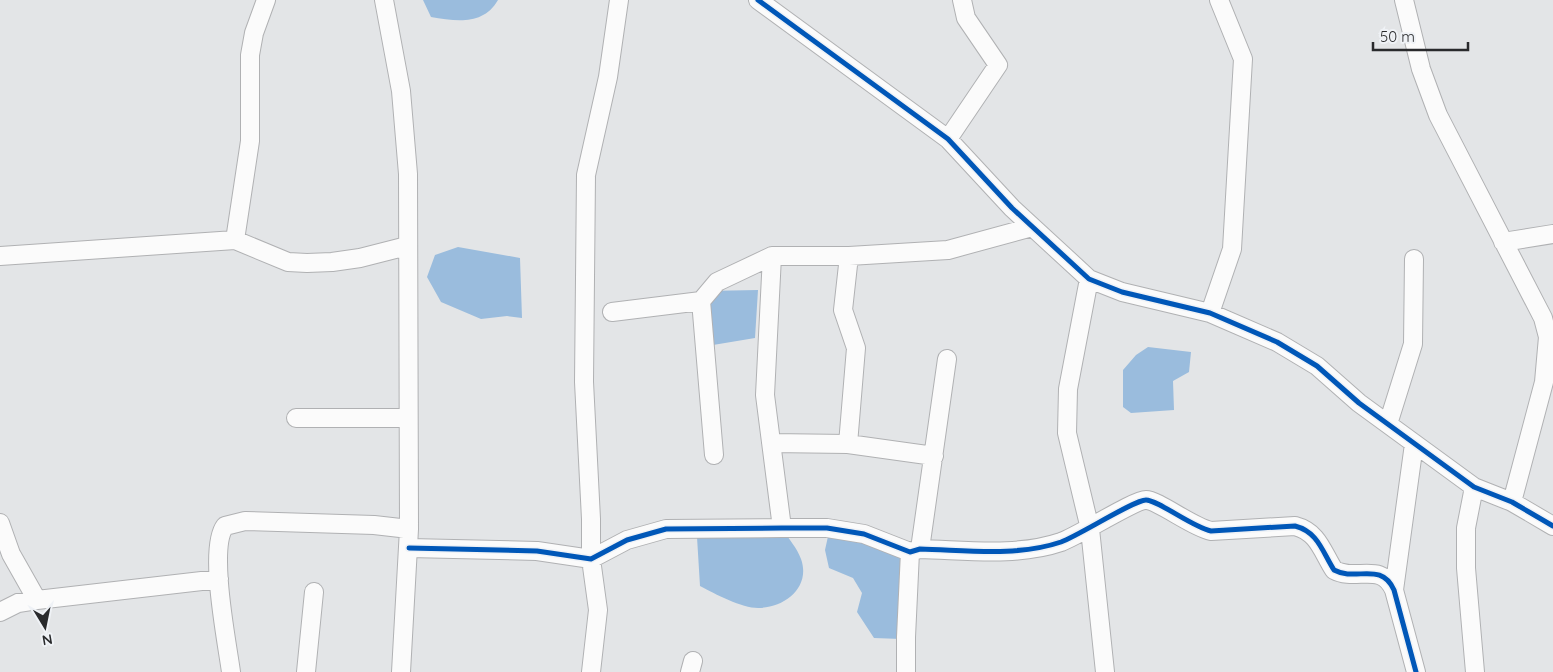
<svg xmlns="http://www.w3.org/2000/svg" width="1553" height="672" viewBox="0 0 1553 672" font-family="Quicksand,sans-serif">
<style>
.water{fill:#9abcdd}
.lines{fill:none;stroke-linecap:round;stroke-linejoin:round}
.minor-casing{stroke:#b0b1b3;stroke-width:20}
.minor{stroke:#fbfbfb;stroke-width:18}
.cycleway-casing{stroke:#eff2f6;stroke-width:8}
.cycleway{stroke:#0057b8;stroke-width:5}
</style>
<rect width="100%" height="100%" fill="#e3e5e7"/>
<path class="water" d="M423,0h75c-15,26 -42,21 -67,17z
M458,247l62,11 2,60 -15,-2 -26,3 -40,-17 -14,-25 8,-22z
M758,290l-3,48 -54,9 4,-56z
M1148,347l43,5 -2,20 -16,9 1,29 -43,3 -8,-6v-37l13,-15z
M782,529c7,10 15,19 19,30 10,28 -16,49 -43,49 -16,0 -43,-14 -58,-22l-3,-49z
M829,532l66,19 8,12 -2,76 -27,-1 -17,-26 5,-19 -9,-15 -24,-10 -4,-18z"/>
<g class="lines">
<defs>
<path id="minor" d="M384,0l17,91 7,83 1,355 -8,143
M758,0l190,139 64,69 77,71 33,13 88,21 67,29 40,24 42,37 115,84 38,15 41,24
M1404,0l17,69 17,46 105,203 5,19 -4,45 -32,120
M948,139l50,-74 -32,-47 -4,-18
M235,240l15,-99v-86l4,-22 12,-33
M1503,242l50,-8
M0,256l235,-16 53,22 19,1 25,-1 28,-4 47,-12
M772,256l-7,139 17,133
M1089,279l-21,110 -1,44 23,96 15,143
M701,301l13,154
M612,312l89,-11 16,-19 55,-26h77l99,-6 84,-23
M1210,313l22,-64 11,-190 -24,-59
M296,418h112
M1388,424l25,-80 1,-85
M771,443l77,1 86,12
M848,444l8,-96 -13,-38 6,-54
M1474,487l-8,41v40l9,104
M0,523l11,31 26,46
M409,548l128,3 54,8 36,-19 39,-11 116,-1h45l37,6 46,18 10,-3c46,1 97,8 141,-7 19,-7 73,-42 85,-42 12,0 46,27 65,31l84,-5c23,6 27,25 39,44 22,12 47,-9 60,20l22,82
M920,549l27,-190
M1394,590l20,-146
M0,612l18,-9 19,-3 182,-21
M231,672c-4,-30 -23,-124 -6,-146l20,-5 129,4 35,4
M306,672l8,-80
M591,672l7,-62 -7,-51v-40l-7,-137 2,-207 22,-98 11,-77
M690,672l3,-11
M906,672v-35l4,-85"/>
</defs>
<use href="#minor" class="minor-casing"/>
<use href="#minor" class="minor"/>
<defs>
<path id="cycleway" d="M758,0l190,139 64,69 77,71 33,13 88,21 67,29 40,24 42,37 115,84 38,15 41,24
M409,548l128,3 54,8 36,-19 39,-11 116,-1h45l37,6 46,18 10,-3c46,1 97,8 141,-7 19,-7 73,-42 85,-42 12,0 46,27 65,31l84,-5c23,6 27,25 39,44 22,12 47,-9 60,20l22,82"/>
</defs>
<use href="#cycleway" class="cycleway-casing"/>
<use href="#cycleway" class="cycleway"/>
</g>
<g transform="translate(45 627) rotate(170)" stroke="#eff2f6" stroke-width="4" paint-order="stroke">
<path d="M0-4L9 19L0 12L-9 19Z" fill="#292a2c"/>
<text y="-8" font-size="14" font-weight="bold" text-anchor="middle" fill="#292a2c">N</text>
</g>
<path d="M1373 42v8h95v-8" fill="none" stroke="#292a2c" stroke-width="2.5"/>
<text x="1380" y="42" font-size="15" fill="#292a2c" stroke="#eff2f6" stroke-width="4" paint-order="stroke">50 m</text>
</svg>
